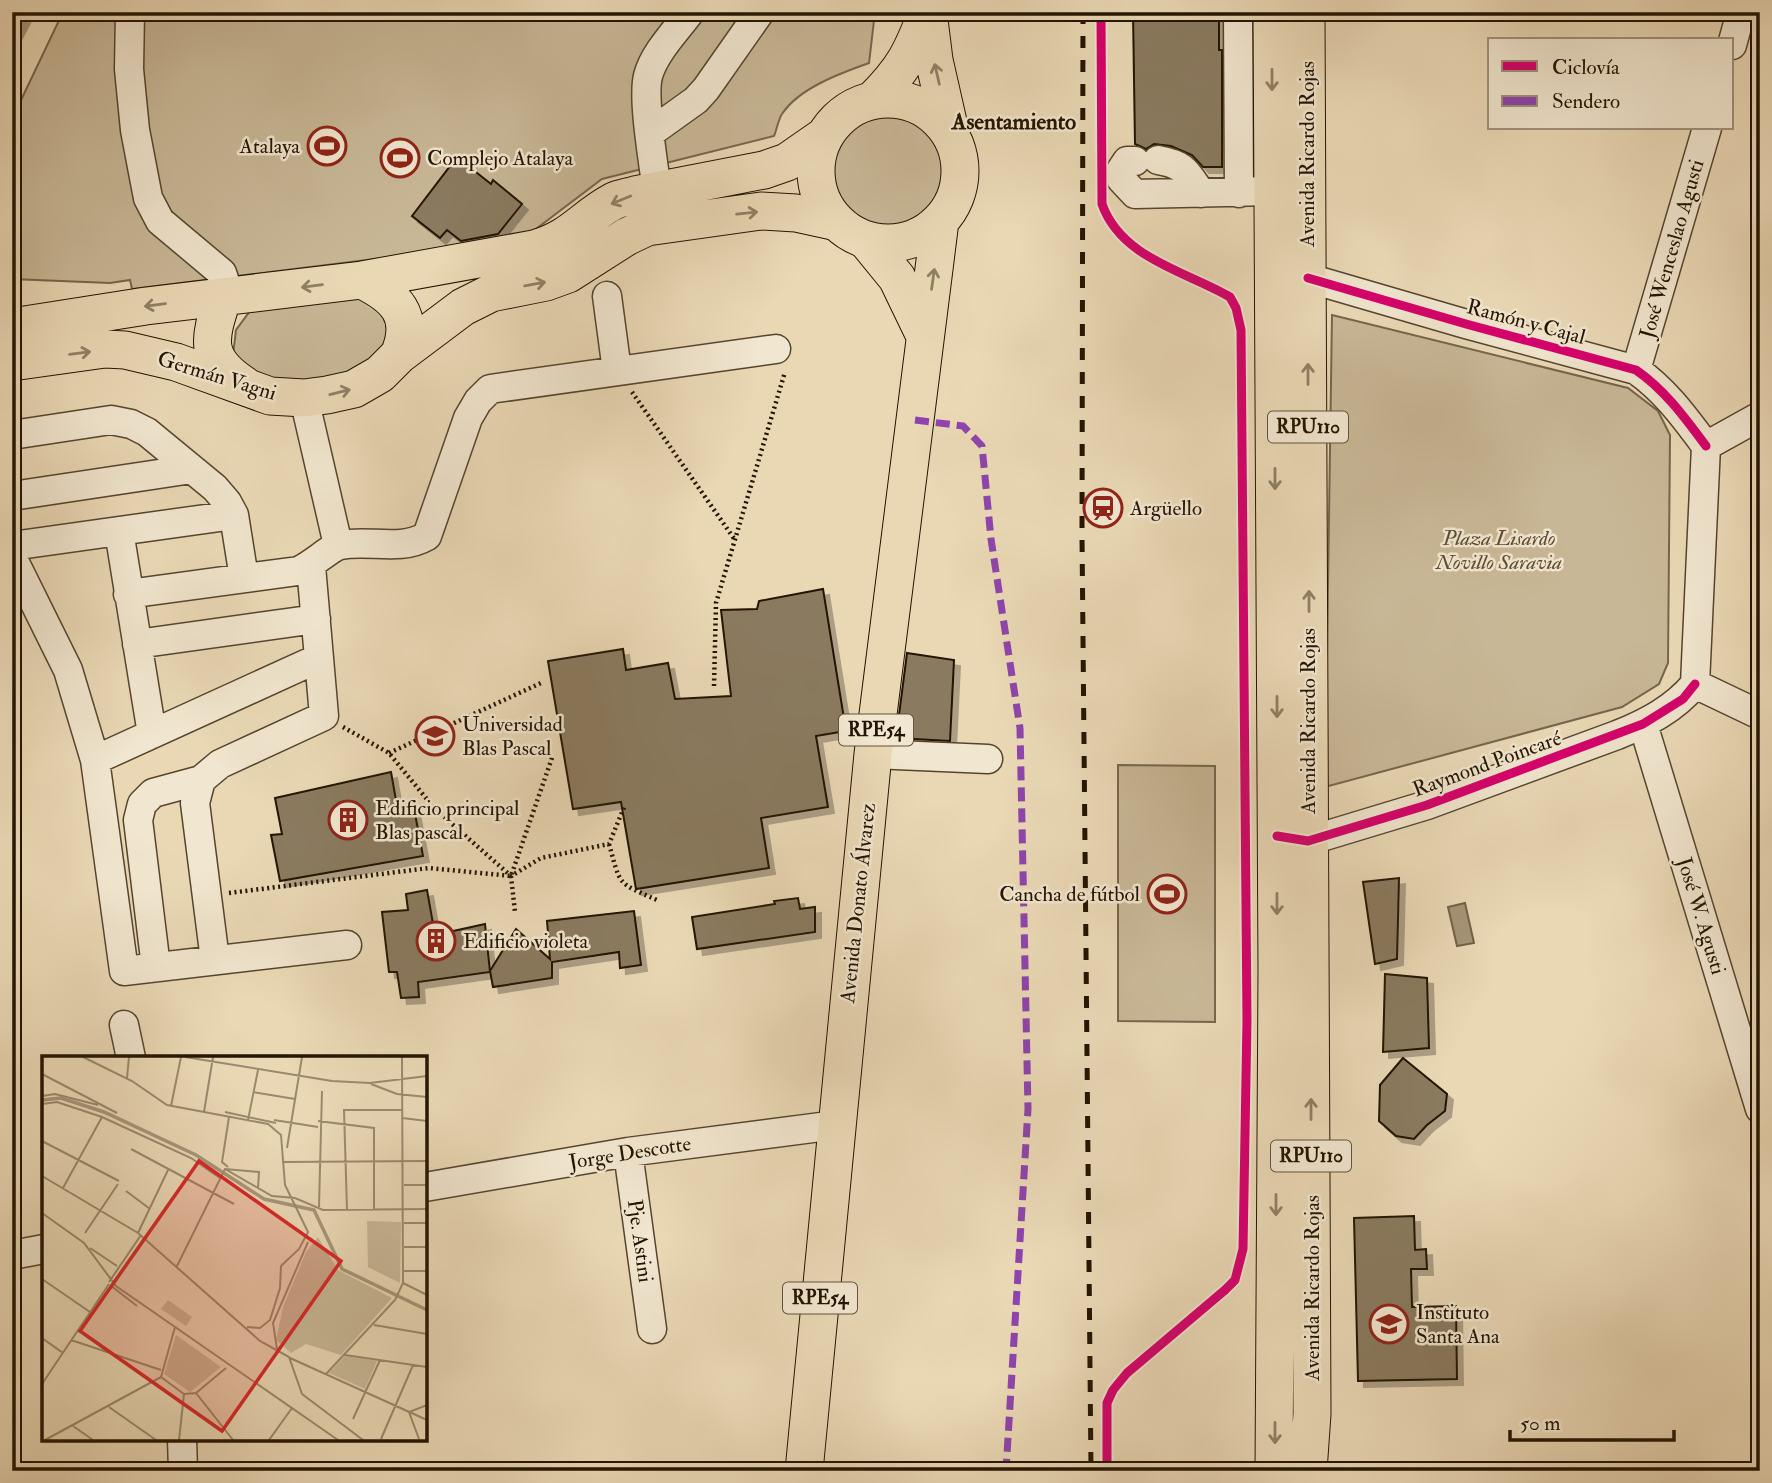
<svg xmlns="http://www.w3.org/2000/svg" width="1772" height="1483" viewBox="0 0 1772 1483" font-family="'IM FELL Double Pica',serif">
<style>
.green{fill:#c8b796;stroke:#76664c;stroke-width:2}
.water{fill:#a69578;stroke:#726148;stroke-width:2}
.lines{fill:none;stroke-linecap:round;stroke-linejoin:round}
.canal{stroke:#a69578;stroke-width:23}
.building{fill:#8a7a5f;stroke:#231401;stroke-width:2;filter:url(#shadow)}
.minor-casing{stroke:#55452e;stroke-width:31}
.major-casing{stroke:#231401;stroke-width:39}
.path{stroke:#231401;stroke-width:4.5;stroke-dasharray:2 3.5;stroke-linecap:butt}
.minor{stroke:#f1e6cf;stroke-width:28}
.major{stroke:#ead8b5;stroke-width:37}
.rail{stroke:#231401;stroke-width:5;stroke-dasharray:12 12;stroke-linecap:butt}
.quiet{stroke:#8e44ad;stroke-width:7;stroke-dasharray:14 7;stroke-linecap:butt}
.cycleway-casing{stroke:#f1e6cf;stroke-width:13}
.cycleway{stroke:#d6006c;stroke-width:9}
.oneway{stroke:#908064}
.labels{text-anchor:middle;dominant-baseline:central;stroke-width:5;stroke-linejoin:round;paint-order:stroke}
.shield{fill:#f1e6cf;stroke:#61533f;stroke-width:2}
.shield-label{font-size:19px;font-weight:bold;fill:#231401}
.poi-label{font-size:21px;fill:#231401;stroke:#f1e6cf;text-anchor:start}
.street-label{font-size:21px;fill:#231401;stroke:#f1e6cf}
.park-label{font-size:21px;font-style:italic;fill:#5d4d35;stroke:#f1e6cf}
.neighbourhood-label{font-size:23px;font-weight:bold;fill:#231401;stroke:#f1e6cf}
.inset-river{fill:none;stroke:#a69578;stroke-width:3.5}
.inset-road{fill:none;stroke:#9a8a6d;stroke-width:2}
.view{fill:#d62828;fill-opacity:0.15;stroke:#d62828;stroke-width:3.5}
.inset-edge{fill:none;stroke:#231401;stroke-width:3.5}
</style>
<defs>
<filter id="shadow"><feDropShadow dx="6" dy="6" stdDeviation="0" flood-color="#0004"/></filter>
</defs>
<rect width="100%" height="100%" fill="#ead8b5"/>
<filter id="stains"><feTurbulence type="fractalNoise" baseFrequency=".00286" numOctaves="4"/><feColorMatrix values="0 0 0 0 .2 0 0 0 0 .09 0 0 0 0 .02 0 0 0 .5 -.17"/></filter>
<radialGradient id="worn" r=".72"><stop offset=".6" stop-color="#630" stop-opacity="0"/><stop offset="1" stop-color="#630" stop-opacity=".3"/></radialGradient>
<path class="green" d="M63,12h812l-6,51c-28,10 -70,25 -87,51 -4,6 -5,15 -8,22l-172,43 -82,62 -388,48 -2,-9 -20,3 -98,-4v-160z
M827 170a62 62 0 1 1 124 0a62 62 0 1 1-124 0Z
M359,289l37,31 -25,49 -94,18 -44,-32 3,-25 17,-23z
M1332,315l296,73 30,23 12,24 -2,228 -9,21 -37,23 -297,80z
M1118,765l97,1v256l-97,-1z"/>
<path class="water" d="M1465,903l9,40 -17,3 -9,-39z"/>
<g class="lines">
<path class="canal" d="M12,35l12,-23"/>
</g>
<path class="building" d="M1133,12h86v38h3v117h-19l-11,-12 -21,-9 -17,-2 -8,5 -11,-5z
M457,157l34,27 2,-4 29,24 -24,30 -37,7 -14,-11 -7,8 -28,-22z
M823,589l23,142 -30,5 12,71 -67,11 8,50 -133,21 -15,-87 -48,7 -25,-148 75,-12 3,21 42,-7 7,36 56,-3 -10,-86 36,-1 2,-8z
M907,653l47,7 -4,81 -54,-3z
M391,772l6,34 16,-3 10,53 -143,25 -9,-46 11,-1 -7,-36z
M1399,878l-2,81 -22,5 -12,-82z
M427,890l8,45 50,-11 5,48 -72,10 1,15 -18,1 -4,-26h-8l-7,-60 26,-2 -2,-16z
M798,898l2,11 15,-2v25l-118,17 -5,-32 83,-13 -1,-3z
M634,911l7,54 -21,3 -1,-16 -67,10v16l-59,9 -3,-16 26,-42 34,30 -3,-38z
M1385,974l42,4 2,70 -46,4z
M1403,1058l44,36 -2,17 -18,14 -13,14 -18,-3 -17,-15 1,-36z
M1414,1216l1,34 11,-1 1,20h-16l1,38 44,-1 1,73 -99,2 -4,-163z"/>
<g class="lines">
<defs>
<path id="minor" d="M130,12l-1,57 6,61 13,68 12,23 62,52 3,9 -2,15
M1238,12l1,181
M1732,45l9,-33
M650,133l46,-33 10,-11 54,-77
M1158,160c28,5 28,12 43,33
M1135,161h-8l-6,9v9l14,15 138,-3
M657,192c-3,-27 -15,-93 -9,-116 6,-23 28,-45 42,-64
M1308,278l158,46 170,46c29,20 49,48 70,76
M607,296l10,75
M1636,370l71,-242
M304,398l34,147
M12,435l99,-15 20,4 16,8 68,56 12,14 7,13 10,63
M1706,446l54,-30
M12,496l180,-27
M119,531l33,203
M12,546l222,-31
M12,557l56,113 27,90 29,211 223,-26
M128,594l170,-23c13,-5 33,-24 42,-26 30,-6 59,7 87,-9l41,-118 10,-17 12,-12 286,-40
M137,644l179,-25
M1695,684l11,-238
M1695,684l65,31
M1643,724l117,385
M873,754l115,5
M95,760l224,-102
M1290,838l18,3 119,-36 190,-70c30,-12 57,-26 78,-51
M215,960l-20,-157 6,-23 19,-16 104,-48 -13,-150
M156,967l-18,-147 4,-16 11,-11 48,-13
M124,1025l7,33
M628,1152l24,177
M425,1187l203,-35 208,-27
M12,1255l32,-6
M182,1439l1,32"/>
<path id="major" d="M928,12l6,48 17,75
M1272,12l5,959 -3,500
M1306,12l6,1402 -4,57
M816 171a72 72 0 1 1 144 0a72 72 0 1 1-144 0Z
M873,100c31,-31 38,-46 54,-87
M866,240l31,38 28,58
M362,280c33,16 54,35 37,75
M223,297c-14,42 -20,61 21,88
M12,327l134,-21 216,-26 172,-31c39,-11 48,-31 80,-48 6,-3 14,-4 21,-6l129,-25 23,-8 36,-25
M12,362l93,-13 20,1 51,12 94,34 34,2 23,-3 27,-6 26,-15 19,-19 64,-48 28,-14 55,-11 22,-8 58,-37 21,-10 114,-16 35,2 41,9
M804,1471l69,-717 67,-533"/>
</defs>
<use href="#minor" class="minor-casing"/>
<use href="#major" class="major-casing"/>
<path class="path" d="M632,392l103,148
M714,686l2,-83 69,-231
M343,727l46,26 46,56 76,67 30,-18 68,-14 16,-39
M389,753l152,-70
M609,844c12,42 7,38 48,56
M511,876l4,36
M229,893l200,-25 82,8 42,-121"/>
<use href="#minor" class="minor"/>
<use href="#major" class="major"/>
<path class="rail" d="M1083,12l-1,523 9,936"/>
<path class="quiet" d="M915,420l48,6 19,20 9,93 29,189 8,381 -22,362"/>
<defs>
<path id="cycleway" d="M1101,12l1,192c19,54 83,67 128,93l6,11 5,22 6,690 -4,229 -8,31 -10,10 -98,83 -14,17 -6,13v68
M1308,278l158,46 170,46c29,20 49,48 70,76
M1277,836l31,5 119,-36 216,-81 40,-25 12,-15"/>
</defs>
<use href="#cycleway" class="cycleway-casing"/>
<use href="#cycleway" class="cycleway"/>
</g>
<defs><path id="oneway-shaft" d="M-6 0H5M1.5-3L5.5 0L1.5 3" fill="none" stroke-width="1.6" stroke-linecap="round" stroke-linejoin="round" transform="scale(1.75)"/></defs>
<g class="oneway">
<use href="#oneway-shaft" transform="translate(937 74) rotate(-103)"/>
<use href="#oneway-shaft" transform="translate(1272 80) rotate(90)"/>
<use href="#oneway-shaft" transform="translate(621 200) rotate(158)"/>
<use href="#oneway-shaft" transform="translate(747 213) rotate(-6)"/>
<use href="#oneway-shaft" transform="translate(933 279) rotate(-82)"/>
<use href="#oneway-shaft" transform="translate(535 284) rotate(-10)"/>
<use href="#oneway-shaft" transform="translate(312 286) rotate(173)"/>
<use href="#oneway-shaft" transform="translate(155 305) rotate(173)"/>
<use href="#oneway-shaft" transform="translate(80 353) rotate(-8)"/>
<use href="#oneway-shaft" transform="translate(1308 374) rotate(-90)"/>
<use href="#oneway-shaft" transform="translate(340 392) rotate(-14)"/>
<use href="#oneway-shaft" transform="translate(1275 479) rotate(90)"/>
<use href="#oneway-shaft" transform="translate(1309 601) rotate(-90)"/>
<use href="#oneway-shaft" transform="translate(1277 707) rotate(90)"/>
<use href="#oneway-shaft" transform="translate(1277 904) rotate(90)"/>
<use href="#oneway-shaft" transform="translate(1311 1109) rotate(-90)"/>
<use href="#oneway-shaft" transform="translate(1276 1205) rotate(90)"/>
<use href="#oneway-shaft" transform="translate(1275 1433) rotate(90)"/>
</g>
<defs>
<symbol id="stadium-ring" viewBox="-11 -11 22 22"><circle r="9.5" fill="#f1e6cf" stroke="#8f2418" stroke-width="1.5"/><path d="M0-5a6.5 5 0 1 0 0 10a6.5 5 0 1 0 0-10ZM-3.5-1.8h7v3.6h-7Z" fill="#8f2418"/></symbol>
<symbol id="station-ring" viewBox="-11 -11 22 22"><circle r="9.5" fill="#f1e6cf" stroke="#8f2418" stroke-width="1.5"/><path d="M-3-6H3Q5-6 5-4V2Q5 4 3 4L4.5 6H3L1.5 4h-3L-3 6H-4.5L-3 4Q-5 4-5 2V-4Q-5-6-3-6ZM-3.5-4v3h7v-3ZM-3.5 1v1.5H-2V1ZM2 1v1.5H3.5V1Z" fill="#8f2418"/></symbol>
<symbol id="university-ring" viewBox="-11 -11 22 22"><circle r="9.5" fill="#f1e6cf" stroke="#8f2418" stroke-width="1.5"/><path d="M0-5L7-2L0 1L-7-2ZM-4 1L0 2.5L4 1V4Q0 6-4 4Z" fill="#8f2418"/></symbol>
<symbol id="building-ring" viewBox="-11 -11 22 22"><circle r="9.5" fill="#f1e6cf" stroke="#8f2418" stroke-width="1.5"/><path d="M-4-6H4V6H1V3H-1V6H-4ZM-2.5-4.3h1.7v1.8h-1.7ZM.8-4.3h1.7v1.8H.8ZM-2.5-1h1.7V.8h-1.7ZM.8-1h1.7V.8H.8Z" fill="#8f2418"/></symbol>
<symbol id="school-ring" viewBox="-11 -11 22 22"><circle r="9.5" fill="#f1e6cf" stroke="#8f2418" stroke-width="1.5"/><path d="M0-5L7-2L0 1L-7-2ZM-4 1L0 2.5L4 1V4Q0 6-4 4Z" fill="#8f2418"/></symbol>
</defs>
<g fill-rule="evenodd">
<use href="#stadium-ring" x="305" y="124" width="44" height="44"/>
<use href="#stadium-ring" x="378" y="136" width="44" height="44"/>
<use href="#station-ring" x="1081" y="486" width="44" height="44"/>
<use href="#university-ring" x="413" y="714" width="44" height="44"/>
<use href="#building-ring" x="326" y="798" width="44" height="44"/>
<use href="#stadium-ring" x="1145" y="872" width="44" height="44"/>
<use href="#building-ring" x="414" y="919" width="44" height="44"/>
<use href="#school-ring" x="1367" y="1302" width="44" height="44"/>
</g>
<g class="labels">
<g class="shield">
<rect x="1268" y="411.5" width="80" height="31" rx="5"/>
<rect x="839" y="714.5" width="74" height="31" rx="5"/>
<rect x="1271" y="1140.5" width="80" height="31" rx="5"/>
<rect x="783" y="1282.5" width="74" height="31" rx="5"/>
</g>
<g class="shield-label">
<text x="1308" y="427">RPU110</text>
<text x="876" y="730">RPE54</text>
<text x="1311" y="1156">RPU110</text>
<text x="820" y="1298">RPE54</text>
</g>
<g class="poi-label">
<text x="300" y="146" text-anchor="end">Atalaya</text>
<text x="427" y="158">Complejo Atalaya</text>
<text x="1130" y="508">Argüello</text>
<text x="462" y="724">Universidad<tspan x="462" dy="24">Blas Pascal</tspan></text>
<text x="375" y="808">Edificio principal<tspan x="375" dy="24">Blas pascal</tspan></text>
<text x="1140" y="894" text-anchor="end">Cancha de fútbol</text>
<text x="463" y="941">Edificio violeta</text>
<text x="1416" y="1312">Instituto<tspan x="1416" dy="24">Santa Ana</tspan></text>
</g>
<g class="street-label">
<text transform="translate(1307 154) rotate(-90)">Avenida Ricardo Rojas</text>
<text transform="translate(1672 249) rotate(-74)">José Wenceslao Agusti</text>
<text transform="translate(1526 322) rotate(15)">Ramón y Cajal</text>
<text transform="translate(217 376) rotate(17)">Germán Vagni</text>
<text transform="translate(1308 721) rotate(-90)">Avenida Ricardo Rojas</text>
<text transform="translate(1487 764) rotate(-20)">Raymond Poincaré</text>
<text transform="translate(858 903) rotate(-84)">Avenida Donato Álvarez</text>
<text transform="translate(1701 916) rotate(73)">José W. Agusti</text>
<text transform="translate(630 1153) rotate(-9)">Jorge Descotte</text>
<text transform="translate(640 1241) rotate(82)">Pje. Astini</text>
<text transform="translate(1312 1288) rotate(-90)">Avenida Ricardo Rojas</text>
</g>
<g class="park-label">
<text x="1499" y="538">Plaza Lisardo<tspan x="1499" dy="24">Novillo Saravia</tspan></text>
</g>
<g class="neighbourhood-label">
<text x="1014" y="121">Asentamiento</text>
</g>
</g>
<g transform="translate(42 1056)">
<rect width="385" height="385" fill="#ead8b5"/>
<path d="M325,165l34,1 -1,61 -32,-16zM276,181l20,33 54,28 -51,57 -35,-11 -15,9 -15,-13 7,-33 23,-55zM126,244l24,17 -6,9 -25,-17zM134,279l45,32 -31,25 -26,-18zM303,300l32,5 -12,28 -36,-16z" fill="#c8b796"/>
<path class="inset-river" d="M0,44l19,-2 43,14 92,43 68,44 50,11 28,59 85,41"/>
<path class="inset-road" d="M41,1l49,24 35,24 101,19 13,11 4,50 23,47 -9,17 -18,17 -1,22 -10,32 -10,8 -13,-1M143,1l147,24 38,2 57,-7M0,18l75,39M85,22l2,-21M329,28l26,10 30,3M211,36l42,7M0,40l13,-2 43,11M0,48l15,-2 45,15 89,41 29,20M129,50l10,-49M162,56l9,-55M183,56l51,11M360,62l25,3M206,64l10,-50M232,64l44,7M276,65l56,7v82M0,85l77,40M245,92l15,-91M89,93l103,55M242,106l143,-1M186,111l-6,-5 7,-45M183,113l47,27 23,2 28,12 104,-1M0,120l96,57 122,108 29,16 13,37M362,129h23M21,132l39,-71M84,135l24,18M277,151l3,-116M305,154l-3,-100h58M0,157l42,30 32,43 222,154M362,167h23M43,177l33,-49M96,177l30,-63M362,191h23M48,192l27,18M135,210l48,-97 34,3 -1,17M362,215h23M0,223l48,33M67,226l32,-47M361,227l24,12M68,229l27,21M332,269l53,9M0,282l21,15M29,284l90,30M235,293l-4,-26 35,-81M303,299l82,12M248,302l137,62M284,318l69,-74 8,-17 -1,-226M119,321l14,-50M119,321l23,17M0,328l67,-100M154,337l37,47M142,338l12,-1 30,-25M260,338l61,46M67,351l47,33M311,363l27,-59M31,370l20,14M339,383l32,-74M377,383l-10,-27 18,-7M3,384l116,-63M137,384l5,-46M227,384l23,-32"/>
<path class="view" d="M157,105l142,100 -119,170 -142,-100z"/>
<rect width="385" height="385" class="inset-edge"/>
</g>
<rect width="1772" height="1483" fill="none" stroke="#ead8b5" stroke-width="42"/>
<rect x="14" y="14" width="1744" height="1455" fill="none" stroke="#231401" stroke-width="3.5"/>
<rect x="21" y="21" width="1730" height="1441" fill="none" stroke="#231401" stroke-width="2"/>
<rect x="1488" y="38" width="245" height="91" fill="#f1e6cf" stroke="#9f927d" stroke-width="2"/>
<rect x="1502" y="61" width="35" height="10" fill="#d6006c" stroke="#9f927d" stroke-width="2"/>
<text x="1552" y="74" font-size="21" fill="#231401">Ciclovía</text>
<rect x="1502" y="96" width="35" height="10" fill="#8e44ad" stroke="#9f927d" stroke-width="2"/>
<text x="1552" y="108" font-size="21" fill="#231401">Sendero</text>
<path d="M1510 1430v10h164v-10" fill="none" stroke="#231401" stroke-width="3.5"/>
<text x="1520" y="1430" font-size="21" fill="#231401" stroke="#f1e6cf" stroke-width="5" paint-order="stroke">50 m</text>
<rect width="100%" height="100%" filter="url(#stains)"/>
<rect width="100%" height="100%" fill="url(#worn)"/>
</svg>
